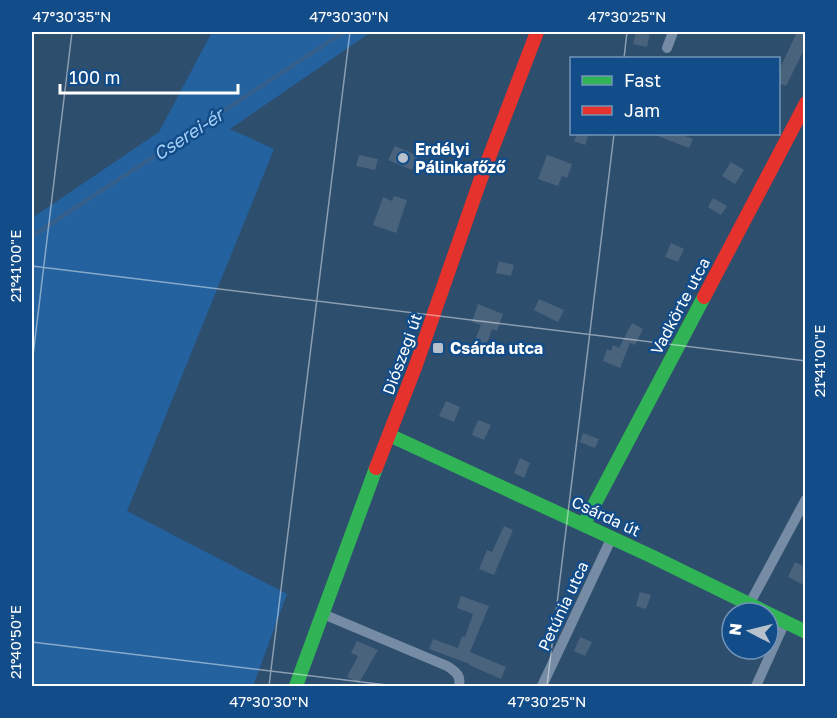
<svg xmlns="http://www.w3.org/2000/svg" width="837" height="718" viewBox="0 0 837 718" font-family="'Golos Text',sans-serif">
<style>
.green{fill:#24629f}
.lines{fill:none;stroke-linecap:round;stroke-linejoin:round}
.stream{stroke:#36608b;stroke-width:4}
.building{fill:#49637d}
.street{stroke:#758ca4;stroke-width:10}
.fast{stroke:#30b455;stroke-width:14}
.jam{stroke:#e5322d;stroke-width:14}
.ticks{fill:none;stroke:#fff;stroke-width:1.5;stroke-opacity:0.45}
.poi-dot{fill:#b6c1cc;stroke:#134d89;stroke-width:2}
.labels{text-anchor:middle;dominant-baseline:central;stroke-width:5;stroke-linejoin:round;paint-order:stroke}
.poi-label{font-size:16px;font-weight:bold;fill:#fff;stroke:#134d89;text-anchor:start}
.street-label{font-size:16px;fill:#fff;stroke:#134d89}
.water-label{font-size:18px;font-style:italic;fill:#a4cff7;stroke:#134d89}
.neatline{fill:none;stroke:#fff;stroke-width:2}
.ticks-label{font-size:15px;text-anchor:middle;fill:#fff}
</style>
<rect width="100%" height="100%" fill="#2e4e6e"/>
<path class="green" d="M212,32h159l-141,97 44,20 -147,362 160,83 -34,92h-221v-468l127,-86z"/>
<g class="lines">
<path class="stream" d="M32,236l312,-204"/>
</g>
<path class="building" d="M636,32l14,1 -3,14 -14,-3z
M797,32h9v14l-20,40 -8,-3v-18l3,1z
M577,134h12l-4,11 -11,-4z
M653,134h27l13,5 -4,9z
M395,146l23,10 -6,14 -24,-10z
M359,155l19,4 -3,11 -19,-4z
M547,155l25,9 -5,14 -5,-2 -4,10 -20,-7z
M731,162l13,8 -9,14 -13,-8z
M394,196l13,4 -11,33 -23,-8 10,-28 9,4z
M713,198l14,8 -6,9 -13,-8z
M671,243l13,6 -6,13 -13,-5z
M499,261l15,4 -3,11 -15,-3z
M539,299l25,11 -6,12 -24,-12z
M478,304l25,10 -6,17 -5,-2 -8,23 -12,-4 9,-23 -9,-3z
M632,323l11,6 -8,16 -5,-2 -10,25 -17,-7 4,-12 4,2 2,-6 6,3z
M446,401l14,6 -6,15 -15,-6z
M478,420l13,5 -7,15 -12,-5z
M583,433l16,6 -4,9 -15,-6z
M520,458l10,5 -6,15 -10,-5z
M504,526l9,4 -19,45 -15,-6 8,-19 5,2z
M795,562l11,5v19l-18,-9z
M640,592l11,3 -5,14 -10,-3z
M461,596l28,10 -19,46 36,15 -5,12 -32,-14 1,-1 -41,-15 4,-10 25,9 4,-12 3,1 8,-23 -16,-6z
M580,637l12,5 -7,14 -11,-5z
M357,641l21,9 -19,33 -12,-6 11,-21 -7,-3z"/>
<g class="lines">
<path class="street" d="M667,48l6,-16
M750,603l56,-104
M323,614l124,52c9,6 14,9 12,20
M542,686l70,-149
M756,686l29,-64"/>
<path class="fast" d="M389,435l262,121 155,76
M584,524l120,-227
M296,686l80,-218"/>
<path class="jam" d="M704,297l102,-194
M376,468l40,-103 64,-184 57,-149"/>
</g>
<path class="ticks" d="M624,58l3,-26M32,266l774,95M32,364l40,-332M32,642l363,44M269,686l81,-654M547,686l67,-552"/>
<g class="poi-dot">
<circle cx="403" cy="158" r="6"/>
<rect x="432" y="342" width="12" height="12" rx="3"/>
</g>
<g class="labels">
<g class="poi-label">
<text x="415" y="149">Erdélyi<tspan x="415" dy="18">Pálinkafőző</tspan></text>
<text x="450" y="348">Csárda utca</text>
</g>
<g class="street-label">
<text transform="translate(680 306) rotate(-62)">Vadkörte utca</text>
<text transform="translate(402 354) rotate(-70)">Diószegi út</text>
<text transform="translate(606 516) rotate(25)">Csárda út</text>
<text transform="translate(563 606) rotate(-65)">Petúnia utca</text>
</g>
<g class="water-label">
<text transform="translate(188 134) rotate(-33)">Cserei-ér</text>
</g>
</g>
<rect width="837" height="718" fill="none" stroke="#134d89" stroke-width="66"/>
<rect x="570" y="57" width="210" height="78" fill="#134d89" stroke="#7194b8" stroke-width="1.5"/>
<rect x="582" y="76" width="30" height="9" fill="#30b455" stroke="#7194b8" stroke-width="1.5"/>
<text x="624" y="87" font-size="18" fill="#ffffff">Fast</text>
<rect x="582" y="106" width="30" height="9" fill="#e5322d" stroke="#7194b8" stroke-width="1.5"/>
<text x="624" y="117" font-size="18" fill="#ffffff">Jam</text>
<g transform="translate(750 631) rotate(277)"><circle r="28" fill="#134d89" stroke="#7194b8" stroke-width="1.5"/>
<path d="M0-4.5L10 22L0 15L-10 22Z" fill="#b6c1cc"/>
<text y="-9" font-size="16" font-weight="bold" text-anchor="middle" fill="#ffffff">N</text>
</g>
<path d="M60 84v9h178v-9" fill="none" stroke="#ffffff" stroke-width="3"/>
<text x="69" y="84" font-size="18" fill="#ffffff" stroke="#134d89" stroke-width="4.5" paint-order="stroke">100 m</text>
<rect x="33" y="33" width="771" height="652" class="neatline"/>
<g class="ticks-label">
<text x="72" y="22">47°30'35"N</text>
<text x="349" y="22">47°30'30"N</text>
<text x="627" y="22">47°30'25"N</text>
<text transform="translate(16 266) rotate(-90)" y="5">21°41'00"E</text>
<text transform="translate(820 361) rotate(-90)" y="5">21°41'00"E</text>
<text transform="translate(16 642) rotate(-90)" y="5">21°40'50"E</text>
<text x="269" y="707">47°30'30"N</text>
<text x="547" y="707">47°30'25"N</text>
</g>
</svg>
